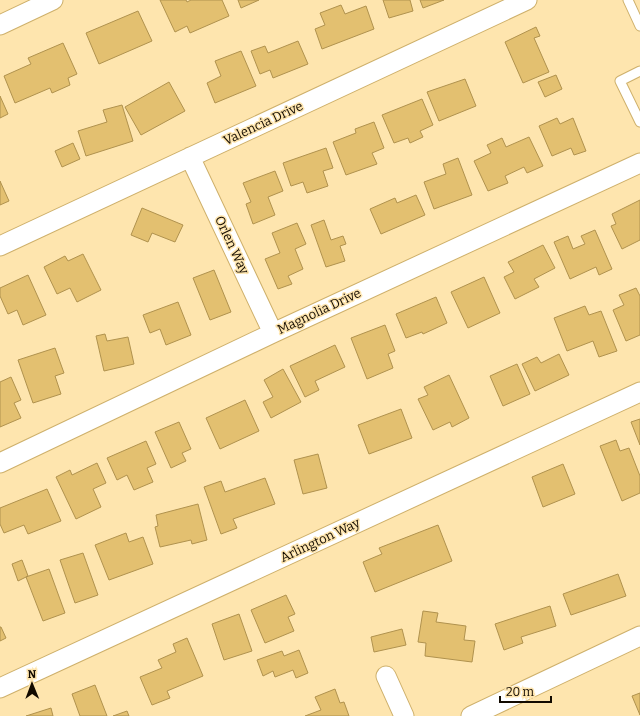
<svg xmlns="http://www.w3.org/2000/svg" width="640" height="716" viewBox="0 0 640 716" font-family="Bitter,serif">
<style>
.building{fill:#e3c070;stroke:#b0924e}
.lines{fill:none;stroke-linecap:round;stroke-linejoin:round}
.lane-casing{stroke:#ceb06b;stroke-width:11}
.street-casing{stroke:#ceb06b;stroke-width:21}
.lane{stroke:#fff;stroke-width:9}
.street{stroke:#fff;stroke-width:19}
.labels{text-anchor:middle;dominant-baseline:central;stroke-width:3;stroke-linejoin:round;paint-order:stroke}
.street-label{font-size:13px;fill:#120a00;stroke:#fee5ae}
</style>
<rect width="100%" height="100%" fill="#fee5ae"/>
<path class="building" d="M160,0h26l1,2 4,-2h31l7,16 -39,17 -3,-7 -12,6z
M238,0h21l-18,8z
M383,0h27l3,11 -24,7z
M420,0h24l-21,8z
M341,5l4,9 21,-8 8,23 -52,20 -7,-20 10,-4 -5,-12z
M138,11l14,30 -53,23 -13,-31z
M536,27l4,9 -6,2 15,34 -26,11 -18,-41z
M298,41l10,23 -35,14 -3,-8 -10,4 -9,-23 14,-5 3,7z
M63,43l14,31 -9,4 2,7 -18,8 -2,-5 -35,15 -11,-27 27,-12 -3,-6z
M241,51l15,35 -41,17 -8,-20 14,-7 -6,-15z
M556,75l6,14 -17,8 -7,-15z
M465,79l11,27 -37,15 -12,-29z
M169,82l16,29 -44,24 -16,-28z
M0,96l8,18 -8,4z
M422,99l11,26 -13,6 3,6 -13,6 -2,-5 -14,5 -12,-28z
M122,105l11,36 -47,15 -8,-25 29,-9 -4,-12z
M557,118l3,6 13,-6 13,33 -12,4 -3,-7 -19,8 -13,-30z
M374,122l10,26 -12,5 5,11 -31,11 -13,-33 23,-9 -1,-4z
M529,137l14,29 -16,7 -3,-6 -19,9 3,7 -20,8 -14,-30 17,-8 -4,-8 15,-7 4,9z
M73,143l7,16 -18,8 -7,-16z
M326,148l7,20 -10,3 5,15 -21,7 -4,-11 -12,4 -8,-23z
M458,158l14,37 -38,14 -10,-27 22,-8 -3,-10z
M275,171l8,20 -15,6 7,18 -22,9 -7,-20 5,-2 -8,-19z
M0,181l9,20 -9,4z
M416,195l9,20 -44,19 -11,-25 25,-11 2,5z
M640,200v40l-18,9 -11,-23 5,-2 -4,-10z
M142,208l41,17 -8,17 -23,-9 -4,9 -17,-7z
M324,220l7,20 12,-4 3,8 -6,2 5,15 -19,6 -15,-42z
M297,223l9,21 -11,5 8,20 -15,7 4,8 -14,5 -13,-30 15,-6 -8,-20z
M595,230l17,39 -13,6 -3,-8 -26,12 -16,-37 14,-6 5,13 12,-5 -4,-8z
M543,245l12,23 -21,11 5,8 -24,12 -11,-22 10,-5 -6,-10z
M83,254l18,36 -24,12 -7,-14 -13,6 -13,-27 21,-11 3,5z
M214,270l17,42 -21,8 -17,-42z
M28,275l18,40 -23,10 -6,-15 -9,4 -8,-18v-8z
M484,277l16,36 -32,15 -17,-36z
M636,288l4,8v39l-14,6 -13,-31 11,-5 -5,-10z
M436,297l11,26 -24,11 -1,-2 -16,6 -10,-24z
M178,302l13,33 -25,10 -6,-16 -10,4 -7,-18z
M585,306l4,9 12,-4 16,40 -18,6 -6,-16 -26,10 -13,-33z
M385,325l10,26 -7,3 5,14 -26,11 -16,-41z
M105,334l2,7 21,-4 6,27 -30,7 -8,-35z
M335,345l10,22 -30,14 4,9 -14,7 -15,-31z
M55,348l9,25 -9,3 6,18 -28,9 -15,-43z
M559,354l10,21 -34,16 -13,-27 15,-7 4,6z
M517,364l13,30 -27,12 -13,-30z
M283,369l18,33 -30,16 -8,-16 10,-5 -9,-17z
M449,375l20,43 -17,9 -2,-5 -17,8 -15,-31 10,-4 -4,-8z
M11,377l10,23 -7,3 7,15 -21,9v-45z
M245,400l14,31 -39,18 -14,-31z
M401,409l11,29 -43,16 -11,-29z
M640,419v26l-9,-23z
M179,422l12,27 -9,4 4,8 -15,7 -16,-36z
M616,440l4,11 9,-3 11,28v17l-18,8 -22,-55z
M146,441l10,23 -9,4 6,14 -19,8 -7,-15 -10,5 -10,-22z
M318,454l9,34 -24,6 -9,-34z
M97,463l9,20 -13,6 8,18 -25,12 -20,-42 14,-7 2,5z
M563,464l12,30 -32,13 -11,-30z
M265,478l10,26 -42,15 4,9 -16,6 -17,-47 17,-6 4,11z
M47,489l14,32 -33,13 -4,-9 -20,8 -4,-9v-16z
M198,504l9,36 -15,4 -1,-4 -31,7 -5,-20 3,-1 -2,-11z
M438,525l14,36 -77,31 -12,-30 19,-8 -3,-6z
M126,533l3,9 14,-5 10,27 -44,16 -14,-35z
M83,553l15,42 -23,8 -15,-43z
M22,560l6,16 -10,5 -6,-17z
M49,569l16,44 -22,8 -17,-44z
M618,574l8,22 -55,19 -8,-21z
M286,595l9,19 -7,3 6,14 -29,12 -14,-33z
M550,606l6,20 -35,11 2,6 -19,7 -9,-26z
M423,611l15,2 -2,9 30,4 -2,14 11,1 -3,21 -47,-6 1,-13 -8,-1z
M239,614l13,37 -28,9 -12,-36z
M0,627h1l5,11 -6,3z
M402,629l4,16 -32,7 -3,-15z
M187,638l16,38 -36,15 3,7 -18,7 -12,-28 22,-9 -4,-8 18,-8 -3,-8z
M299,650l9,23 -12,5 -3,-8 -18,7 -2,-6 -10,5 -6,-16 25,-9 2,5z
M95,685l12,31h-27l-8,-22z
M335,689l5,14 4,-1 5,14h-44l16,-6 -6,-13z
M640,693v22l-8,-19z
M51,708l2,8h-27z
M127,711l2,5h-16z"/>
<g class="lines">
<defs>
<path id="lane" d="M628,0l12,26
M640,71l-20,10 20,41"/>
<path id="street" d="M0,25l53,-25
M190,157l83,176
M0,246l527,-246
M0,463l273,-130 367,-170
M386,676l18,40
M0,688l640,-296
M471,716l169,-80"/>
</defs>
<use href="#lane" class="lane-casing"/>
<use href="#street" class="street-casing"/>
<use href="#lane" class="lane"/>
<use href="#street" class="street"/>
</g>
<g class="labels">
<g class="street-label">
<text transform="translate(263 123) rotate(-25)">Valencia Drive</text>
<text transform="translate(232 245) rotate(65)">Orlen Way</text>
<text transform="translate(319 311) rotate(-25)">Magnolia Drive</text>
<text transform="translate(320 540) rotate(-25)">Arlington Way</text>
</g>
</g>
<g transform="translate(32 684) rotate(359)" stroke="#fee5ae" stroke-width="3" paint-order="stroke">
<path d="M0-3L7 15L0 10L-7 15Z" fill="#120a00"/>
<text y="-6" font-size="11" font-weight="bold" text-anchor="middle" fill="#120a00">N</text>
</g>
<path d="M500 696v6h51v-6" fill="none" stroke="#120a00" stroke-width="2"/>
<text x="506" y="696" font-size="12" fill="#120a00" stroke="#fee5ae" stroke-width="3" paint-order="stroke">20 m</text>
</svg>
